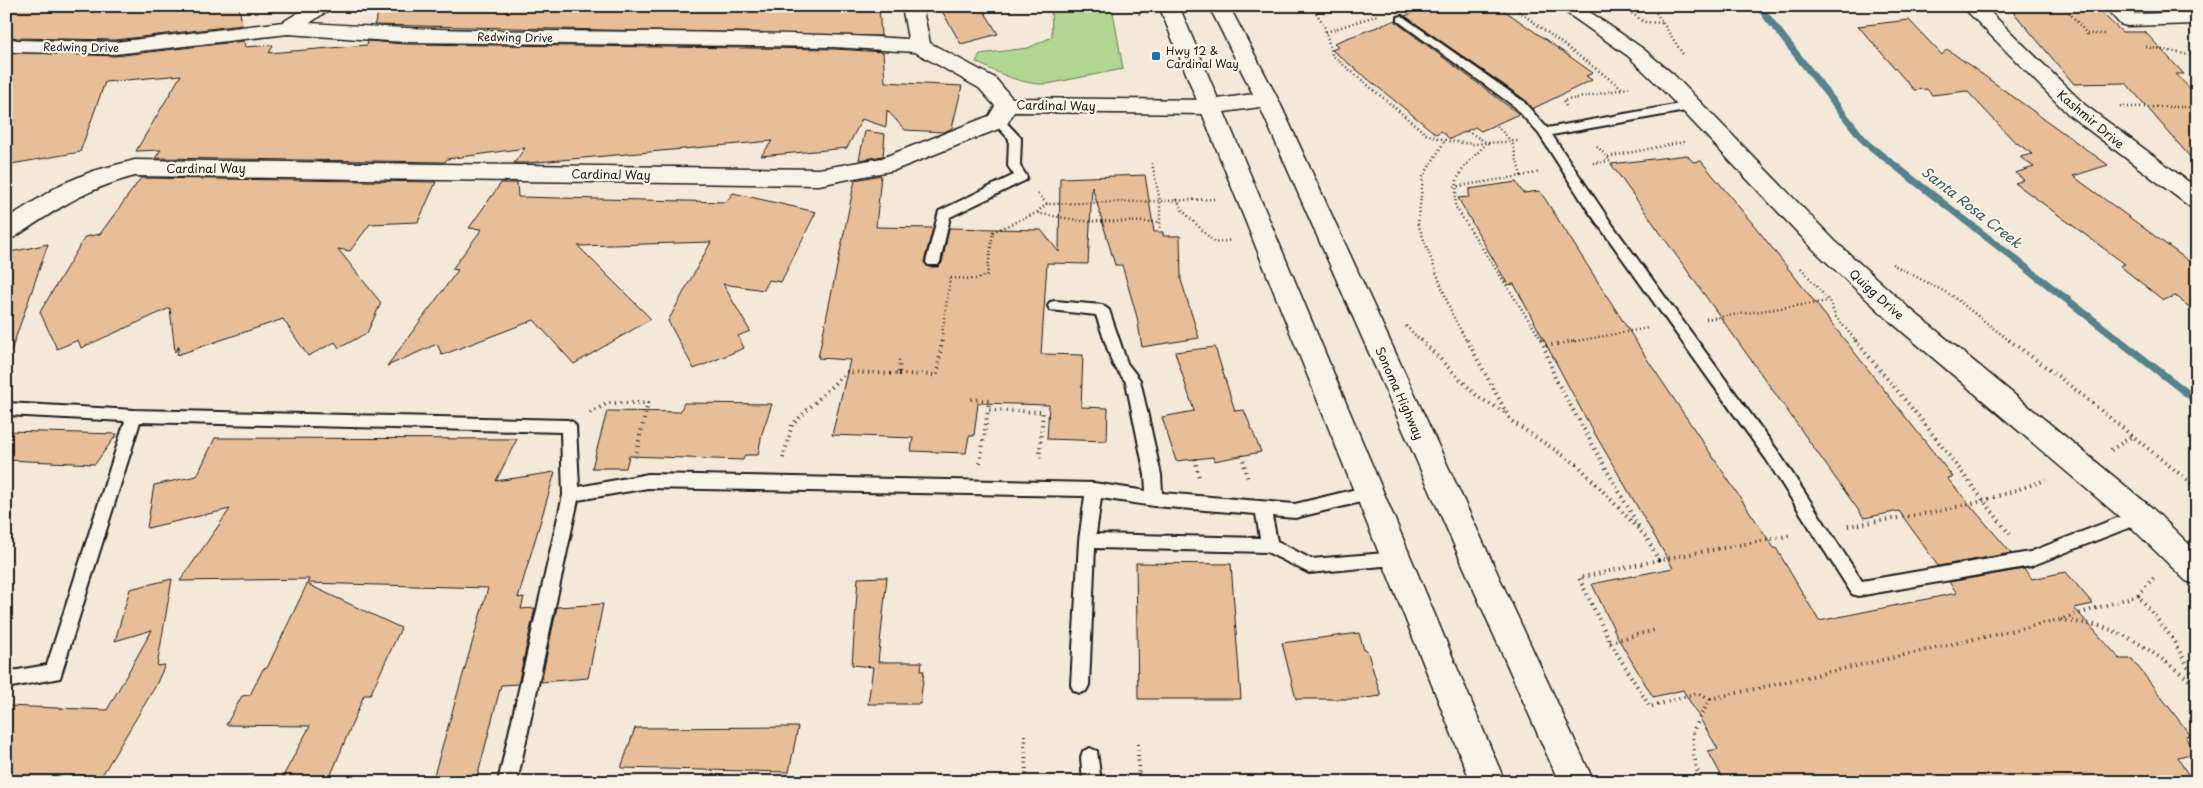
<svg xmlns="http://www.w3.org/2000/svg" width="2203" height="788" viewBox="0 0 2203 788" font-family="'Playpen Sans',sans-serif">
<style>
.green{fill:#b1d793;stroke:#667a58}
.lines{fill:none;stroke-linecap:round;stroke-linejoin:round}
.stream{fill:#54828d;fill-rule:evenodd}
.building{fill:#e8be98;stroke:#1c1c1c}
.lane-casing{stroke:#1c1c1c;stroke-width:4}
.street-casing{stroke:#1c1c1c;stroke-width:3}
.primary-casing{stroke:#1c1c1c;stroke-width:3}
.path-far1{stroke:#1c1c1c;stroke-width:2.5;stroke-dasharray:1 3;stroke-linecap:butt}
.path{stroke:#1c1c1c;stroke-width:4;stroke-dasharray:1 4.5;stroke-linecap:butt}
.lane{fill:#f7f3e8;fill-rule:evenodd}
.street{fill:#f7f3e8;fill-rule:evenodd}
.primary{fill:#f7f3e8;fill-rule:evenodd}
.poi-dot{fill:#1f6fb2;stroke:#f7f3e8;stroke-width:2}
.labels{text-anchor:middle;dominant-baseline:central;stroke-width:4.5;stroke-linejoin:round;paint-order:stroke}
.far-street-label{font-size:11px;fill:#1c1c1c;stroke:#f7f3e8}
.far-poi-label{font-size:11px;fill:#1c1c1c;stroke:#f7f3e8;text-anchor:start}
.street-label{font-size:12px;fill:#1c1c1c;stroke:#f7f3e8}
.water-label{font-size:14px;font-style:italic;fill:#3d585e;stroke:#f7f3e8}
</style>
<rect width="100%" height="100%" fill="#f4e8d8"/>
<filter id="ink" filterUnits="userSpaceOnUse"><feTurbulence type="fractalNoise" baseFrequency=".02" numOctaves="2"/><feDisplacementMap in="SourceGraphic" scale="10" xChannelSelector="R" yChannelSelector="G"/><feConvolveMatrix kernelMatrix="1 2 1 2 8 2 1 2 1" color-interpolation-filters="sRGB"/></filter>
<g filter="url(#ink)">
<path class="green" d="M1051,6h61l11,63 -76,15c-25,1 -49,-11 -71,-22l4,-8 48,-6 24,-11z"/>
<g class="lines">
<path class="stream" d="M1754,6h9l106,135 328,255v10l-334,-261z"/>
</g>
<path class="building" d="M6,6h233l3,19 -127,15 -98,-2 -11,-3z
M381,6h498l2,30 -507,-11z
M939,6h42l17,28 -37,10z
M1429,6h69l95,67 -7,3 6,4 -60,29 -8,-10 -119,-83z
M2094,6l28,26h23l39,42h-8l21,22v69l-71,-82 -52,1 -65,-77z
M1396,20l1,3 122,91 -38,17 -6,-4 -25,12 -9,-8 -5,3 -104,-84 7,-3 -5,-4z
M1909,20l33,35 5,-6 161,116 -35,11 124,91v46l-22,-17 -12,4 -43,-34 5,-2 -110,-81 9,-3 -9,-7 19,-6 -14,-10 12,-3 -19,-14 -46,-49 -35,4 -5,-6 -13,1 -56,-64z
M244,41l1,6 28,-2 -4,8 98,-8 1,-4 35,3 431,5 49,3 2,30 77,4 -10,42 -8,4 -39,-2 -18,-20 -1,17 -24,-8 -15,29 -86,8 11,-15 -245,22h-13l11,-15 -78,11 -2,3 -290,-4 6,-8 -25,1 45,-76 -76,7 -25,70 -74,13v-113l109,4z
M865,131l20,3 -2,22 -24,4z
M1687,155l6,7 8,-1 56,68 196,248 -6,1 64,75 -73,13 -39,-55 -35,7 -253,-354z
M881,175l-5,52 57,1 -9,34 4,5h10l4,-4 7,-35 92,2 18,22 1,-74 85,-3 9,57h9v4h17l1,44 18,58 -57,9 -5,-30 -15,-52h-7l-23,-79 -4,78 -41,-1 -6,91 42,1 -2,52 27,1 -1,33 -60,-2 2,-34 -71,-2 -4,33h-5l-3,17 -55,-2 2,-13 -81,-3 18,-75 -32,-2 37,-178z
M141,178l295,4 -18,40 -48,2 -20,27 -12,-2 43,54 -14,30 -28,15 -4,-6 -27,14 -25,-37 -106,36 2,-9 -4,6 -5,-44 -89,40 -3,-8 -21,9 -17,-37 45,-75 15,-3z
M1516,182l7,11 17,-2 109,171 125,186h2l43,73 138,-28 -8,-11 75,-13 8,10 34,-7 27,32 -19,4 46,51h12l59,77 -5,1 10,16 -19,4 16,25h-468l-17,-31 10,-2 -35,-59 -30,7 -34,-57 -27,-56 81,-16 -89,-153 -70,-131 -6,1 -50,-87 11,-1v-8z
M501,183h16l1,14 208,5 7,-9 83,19 -35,70 -12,-2 -5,10 -41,-6 27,47 -12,5 6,12 -50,21 -26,-48 43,-79 -133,4 73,73 -77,45 -40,-44 -92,35 -5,-11 -50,22 71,-96 -6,-1 30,-40 -13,-1z
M48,244l-37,107 -5,-1v-85l5,-13z
M1215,347l20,64 9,-1 17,42 -47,9 -1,-4 -37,4 -14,-44 32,-6 -19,-59z
M684,403l88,1 -10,29 -4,22h-13l-2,5 -114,-4 -3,12h-34l15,-57 73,1z
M6,431l111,3 -22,30 -89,-4z
M215,438l302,1 -21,42 59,-9 -37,126 6,-1 -3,12 14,-1 -17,76 -17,1 -25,97h-44l56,-194 -181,-5 2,-4 -129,2 50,-72 -83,19 7,-43 43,-9z
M1136,563l95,1 10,135h-103z
M887,577l-9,85h44l-1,9h3l-4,33h-52l5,-37 -21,-2 6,-87z
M172,579l-15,87 8,-1 -10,22 -57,95h-92v-76l101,4 45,-80 -37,11 15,-52z
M307,584l94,44 -31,67h-6l-36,87h-48l30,-56 -84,-1 16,-29 8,-1 13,-26 4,-1z
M603,604l-15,74 -47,4 16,-75z
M1359,633l5,17h3l14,46 -23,3h-62l-14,-56z
M798,727l-9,45 -168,-4 14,-40z"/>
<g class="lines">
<defs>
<path id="lane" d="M1402,16l121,85 24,27 144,-26 4,1 2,3 -2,3 -4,1 -139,25 62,92 163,223 85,131 168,-29 110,-43 6,2 2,5 -2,5 -115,45 -173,30 -6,-2 -86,-135 -179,-250 -48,-75 -24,-27 -117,-86v-4z
M998,117l4,1 19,20 -1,28 7,11 -1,3 -76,37 -10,45 -2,3h-10l-2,-3 13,-51 75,-36 -6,-9 1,-27 -17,-18z
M1055,301l47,4 7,5 18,53 13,17 21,95 1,18 133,11 74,-18 6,2 2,5 -2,5 -6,2 -74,18 -23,-2 5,25 34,18 87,-7 6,2 2,5 -2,5 -95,9 -42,-21 -172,-4 -6,137 -3,6 -6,2 -6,-2 -3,-6 8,-144 6,-45 -437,-8 -70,12 -61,282h-19l65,-287 -2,-63 -421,-10 -80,256 -54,10v-16l41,-7 78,-244 -119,-6v-12l128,7 434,10 5,2 3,4 3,61 69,-13 446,9 52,8 -1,-16 -19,-93 -13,-17 -17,-50 -46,-5 -2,-4 2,-4zM1101,498l53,8 102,8 4,24 -164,-4z
M1090,748l7,3 4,31h-18l-2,-25 2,-6z"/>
<path id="street" d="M309,6h25l-24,17c199,14 399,4 598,16l-6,-33h20l8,37 65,35 17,20 199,2 8,2 3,5 -3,5 -8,2 -197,-2 -8,14 -111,44 -76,15 -684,-9c-50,13 -78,33 -120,61l-9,2v-20l54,-34 33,-14 42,-11 684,9 63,-11 107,-42 6,-10 -16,-18 -64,-36 -81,-5 -431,-5 -115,-8 -173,20 -100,-2 -9,-2v-13l11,3 98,2 168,-20z
M1557,6h24l61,42 32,27 161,166 74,67 242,199 46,45v33l-11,-4 -57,-56 -238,-203 -74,-69 -159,-168 -30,-29z
M1962,6h22l101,99 112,83v20l-8,-2 -120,-91z
M2104,6h21l7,8 65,-2v12l-70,2 -7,-2z"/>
<path id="primary" d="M1159,6h20l39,93 35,-5 -44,-88h20l49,93 316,683h-35l-299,-675 -36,5 281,670h-34z"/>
</defs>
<use href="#lane" class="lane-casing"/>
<use href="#street" class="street-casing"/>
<use href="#primary" class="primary-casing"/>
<path class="path-far1" d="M1136,6l4,10
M1312,6l12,19 8,30 94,79 23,7 23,3 46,-3
M1512,6l111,83 9,-2
M1622,6l22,16 19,1
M1652,6l32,50
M2064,6l23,28h17
M1326,32l52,-17
M2146,47l51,9
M1566,106l-3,-5 60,-12
M2120,107h77
M1467,131l24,14
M1444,142l-21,35 -5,47 34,90 15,28
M1484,146l-19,20 -8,13 -2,27 88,136
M1597,146l10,11 77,-15
M1152,163l8,38 56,-2
M1593,163l17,-2 -3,-4
M1521,176l19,-4
M1454,187l67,-11 -9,-34 -16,-17
M1038,194l9,10 113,-3v28
M1177,199l6,12 32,32 17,-3
M1047,204l-11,9 47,8 78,1
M1892,264l59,31 60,47
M1801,268l28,33 7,16 21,25
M951,278l25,1 11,-4 6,-43 43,-19
M1706,319l123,-18
M1406,326l16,16
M941,342l9,-64
M1571,342l77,-14"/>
<path class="path" d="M1421,340l57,57 28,16
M1467,340l44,81 67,44 69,73 11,22 -79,18 31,64 40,65 47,-14 13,6 -17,32 1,25 6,26
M1542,340l13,38 84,149
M1855,340l65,78 91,118
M2009,340l53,39 135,109
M1546,346l32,-6
M899,374l38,1 5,-35
M971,399l18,2 -1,9
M590,413l18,-10h40l-13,54
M2111,450l20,-13
M1242,455l6,26
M783,458l9,-33 54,-53 53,2 1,-15
M1195,459l4,19
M980,463l8,-53 55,2 -4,50
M1848,526l81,-13 54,-12 63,-21
M1658,560l135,-25
M2138,595l16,-18
M2061,620c13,2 26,3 38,6 37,10 68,37 98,60
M1610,642l45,-12
M1710,699l349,-79 79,-25 34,43 25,44
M1025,735l1,47
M1138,744l1,38"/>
<use href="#lane" class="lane"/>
<use href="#street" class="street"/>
<use href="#primary" class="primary"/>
</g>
</g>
<rect class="poi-dot" x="1151" y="51" width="10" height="10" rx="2.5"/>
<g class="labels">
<g class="far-street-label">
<text transform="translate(515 37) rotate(1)">Redwing Drive</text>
<text transform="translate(81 47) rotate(1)">Redwing Drive</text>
</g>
<g class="far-poi-label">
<text x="1166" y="50">Hwy 12 &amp;<tspan x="1166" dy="13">Cardinal Way</tspan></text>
</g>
<g class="street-label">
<text transform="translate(1056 105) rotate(1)">Cardinal Way</text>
<text transform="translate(2091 119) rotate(40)">Kashmir Drive</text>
<text x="206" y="168">Cardinal Way</text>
<text transform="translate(611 174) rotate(1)">Cardinal Way</text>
<text transform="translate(1877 294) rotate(42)">Quigg Drive</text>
<text transform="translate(1400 393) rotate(66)">Sonoma Highway</text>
</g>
<g class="water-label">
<text transform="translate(1972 207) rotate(38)">Santa Rosa Creek</text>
</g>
</g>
<rect width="2203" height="788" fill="none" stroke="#f7f3e8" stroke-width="25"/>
<rect x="12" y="12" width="2178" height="763" fill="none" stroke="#1c1c1c" stroke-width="2" filter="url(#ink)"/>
</svg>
